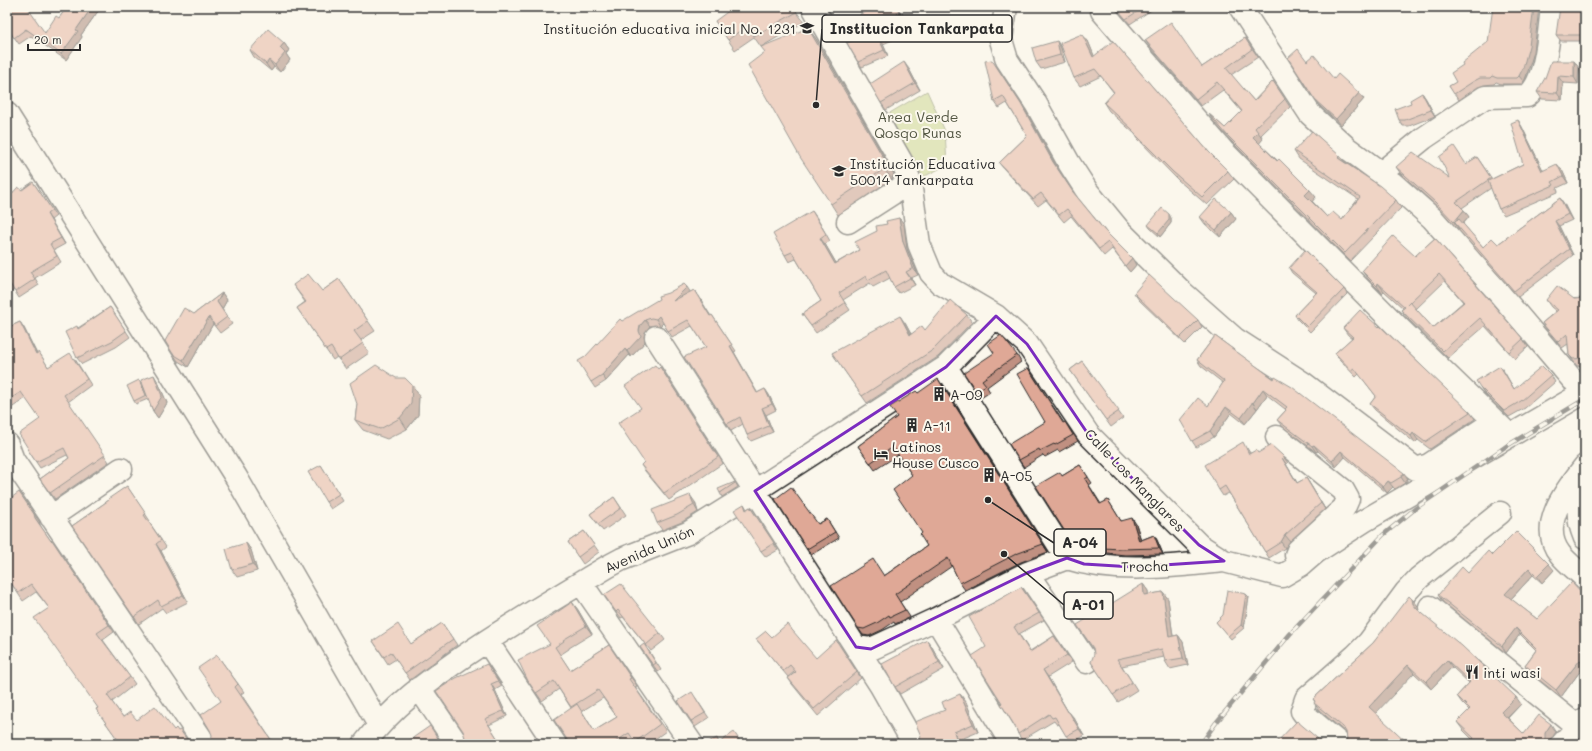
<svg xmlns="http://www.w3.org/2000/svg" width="1592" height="751" viewBox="0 0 1592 751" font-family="Mali,sans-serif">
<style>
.green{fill:#c3d084;stroke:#777e58}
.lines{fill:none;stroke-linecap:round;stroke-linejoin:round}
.minor-casing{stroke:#2b2b2b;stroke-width:25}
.minor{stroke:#fbf7ec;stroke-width:22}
.rail-casing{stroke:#2b2b2b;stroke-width:4.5}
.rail{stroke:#fbf7ec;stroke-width:3;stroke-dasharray:9;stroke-linecap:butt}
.wall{fill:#c09081;stroke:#2b2b2b;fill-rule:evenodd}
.shaded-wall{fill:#9c7669;stroke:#2b2b2b}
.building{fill:#dfa896;stroke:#2b2b2b;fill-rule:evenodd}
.marked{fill:none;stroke:#7b2cbf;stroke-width:3;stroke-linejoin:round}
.labels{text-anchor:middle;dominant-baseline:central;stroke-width:4;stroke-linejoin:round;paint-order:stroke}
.poi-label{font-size:14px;fill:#2b2b2b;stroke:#fbf7ec;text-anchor:start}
.park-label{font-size:14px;fill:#515441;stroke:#fbf7ec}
.street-label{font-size:14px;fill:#2b2b2b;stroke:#fbf7ec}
.leader{fill:none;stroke:#2b2b2b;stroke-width:1.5}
.callout-dot{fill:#2b2b2b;stroke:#fbf7ec;stroke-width:1.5}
.callout{fill:#fbf7ec;stroke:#2b2b2b;stroke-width:1.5}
.callout-label{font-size:15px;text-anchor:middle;font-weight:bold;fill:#2b2b2b}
</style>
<rect width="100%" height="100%" fill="#fbf7ec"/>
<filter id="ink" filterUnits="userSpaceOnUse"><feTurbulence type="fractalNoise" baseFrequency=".025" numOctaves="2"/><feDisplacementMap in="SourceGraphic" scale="8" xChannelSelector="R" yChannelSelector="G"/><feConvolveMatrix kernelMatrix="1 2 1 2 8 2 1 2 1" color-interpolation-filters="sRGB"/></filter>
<g filter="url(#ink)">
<path class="green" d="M927,91l18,40 2,34 -24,12 -35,-63z"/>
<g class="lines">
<defs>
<path id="minor" d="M813,7l93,163 4,12 9,62 12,29 9,10 56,33 31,28 61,90 111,111 25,16 58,15 19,-11 15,-13 48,-31 221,-129
M1006,7l-5,33 6,20 29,44 33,59 18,28 32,39 63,62 53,47 68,44 113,86 13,-4 66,-44
M1101,7l1,4 121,140 178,179 104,101
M1240,7l70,107 37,34 34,25 51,45 67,75 73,86 13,10
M7,114l229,363 143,248
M1381,173l43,-35 61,-41 42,-1c20,-14 22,-66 25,-89
M848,222l62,-40
M656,337l225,349 33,58
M946,367l121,191
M1277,437l66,53 5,9 -4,9 -46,42 -2,5 2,6
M7,444l6,16 192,284
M1585,466c-18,23 -48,59 -25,88 7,9 17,16 25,24
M1585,479c-7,23 -10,36 0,59
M51,517l70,-48
M1067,558c50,16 105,8 157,3
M1027,573l60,89
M581,583l111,161
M1430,607l148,120
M936,619l74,122
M487,641l68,103
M856,647l15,2 65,-30 91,-46 40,-15
M419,688l38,56
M364,744c30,-39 60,-60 100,-88 47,-32 95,-60 143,-89l15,-8 66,-26 67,-42 191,-124 50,-51
M1340,744l-35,-29 -3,-4 4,-12 49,-43 14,-14 37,-50 13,-14 81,-65
M1562,744l23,-25"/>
</defs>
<use href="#minor" class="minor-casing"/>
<use href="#minor" class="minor"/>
<defs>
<path id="rail" d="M1201,744l14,-20 75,-90 93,-99 33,-27 89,-61 80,-48"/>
</defs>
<use href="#rail" class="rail-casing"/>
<use href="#rail" class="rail"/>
</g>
<path class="wall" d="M67,7h34l-20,28 1,2 -16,23 -35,-24 -12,8 -12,-17 38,6 14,-15z
M793,7l11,15 -43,25 -7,-10 -19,13 -20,-29z
M878,7h20l11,26 -26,11 5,12 -26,11 -4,-5 10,-28z
M1115,7h41l-26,17z
M1585,7v34h-24l-5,-6z
M808,28l8,11 78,135 -2,5 -54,36 -7,-11z
M1245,38l13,19 -27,18 23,26 19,-20 17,26 -29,28 2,4 -4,4 57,54 -4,4 15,16 15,3 16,-21 -59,-40 -5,-8 51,11 51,38 5,8 -51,53 -118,-119 -18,-20 -5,-8 16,14 17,-16 -19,-22 -22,16 -51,-59 -5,-7 57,27z
M1057,41l4,7 4,14 -24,7 -5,-7z
M1088,41l6,15 114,95 20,20 6,8 -27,26 -29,-25 -40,-41 -3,-5 -26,-23 -5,-8 10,-10 -13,-17 -21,10 -6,-8z
M284,43l5,7 -3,4 4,6 -10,12 -6,-5 -3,4 -17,-14 -4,-7z
M1534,52l-7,22 -3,8 -2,2h-21l-5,-2 -2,2 -10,1 -6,2 -19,13 -10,-14z
M1307,61l27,18 25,14 5,6 -23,26 -21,-19 -5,-6z
M1574,61l5,7 -1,16 -15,-1 -1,17 -20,-1 -5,-7z
M996,66l29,44 33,59 16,25 31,37 31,34 -6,7 -18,-23 -8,7 -33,-40 -7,6 -18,-22 -8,6 -34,-37 -5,-6 28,-27 -20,-33 -8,5 -5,-7z
M909,69l11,21 -34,20 -5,-7z
M1422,93l4,6 9,17 -26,10h-6l-4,-6 12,-17z
M1518,120l4,7 21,44 19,-1 6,13 -11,5 1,4 -54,23 -5,-6 -8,-21 -29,20 7,9 -6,7 20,23 15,-3 62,-46 4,6 8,16 -13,6 14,29 -55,42 -78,-88 -39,-35 -5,-7 54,11 16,-14 11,-7 15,22 31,-15z
M33,182l23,34 -5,4 14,24 -11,6 7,12 -26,16 4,7 -20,13 -5,-8 -7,5v-96z
M812,211l5,7 13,23 -5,3 11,19 23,-13 18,-19 10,-7 12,-6 5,6 3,25 11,26 -7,3 4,7 -16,8 -5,-6 -4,-9 -17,9 -3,-4 -27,17 7,10 -34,23 -14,-19 19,-13 -25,-42 -7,3 -4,-7z
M1231,212l5,7 -16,18 -15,-13 -5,-7z
M1171,218v5l-11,14 -10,-9 -2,-3z
M1435,238l88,101 5,8 -13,12 -30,-33 -37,32 -41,-40 -6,-8 2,-2 -19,-17 -2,2 -14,-14 -6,-8 53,-15zM1445,281l18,21 -30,26 -17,-19z
M1289,268l55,21 3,5 -37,38 -12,-12 -3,-5 21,-22 -24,-20z
M339,279l36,52 -14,9 8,13 -23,16 -9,-12 -4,3 -36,-52 8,-6 -12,-17 29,6z
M694,290l17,26 1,-1 24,36 -2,1 23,41 8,-4 4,6 7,15 -10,5 7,17 -22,9 -4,-6 -4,-11 -12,7 -4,-7 -21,-77 -14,-21 -20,11 -9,-14 -3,3 -5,-1 -5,1 -5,6 -1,5 1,5 -14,15 -2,-2 -23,26 -11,7 -4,-6 -6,-25z
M222,293l5,7 -5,9 10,15 -12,9 -7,-9 -25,43 -10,-6 -5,-7 21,-40z
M1134,293l64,27 4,7 -17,17 -46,-44z
M1585,298v67l-8,1 -8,-11 -1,-11 -6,4 -16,-19 -4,-6 14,-12 -5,-4 -5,-7z
M110,307l20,30 -14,10 -34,17 -5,-6 1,-30z
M967,315l5,7 -34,35 -71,46 -35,-50 73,-30 6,11 14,-4z
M20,322l4,6 13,26 2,-2 9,15 27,-8 16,26 -23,17 41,60 -54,37 -15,-20 29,-21 -2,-3 -27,13 -12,-18h1l11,-31 -14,-21 -19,13v-83z
M1343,328l127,84 5,7 -45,30 -12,-9 -3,3 -40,-33 -5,-6 6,-8 -17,-22 -3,3 -16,-17 -5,-7 17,-15 -4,-3z
M1215,336l193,143 -3,4 -10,6 -2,-2 -6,6 -42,-36 -9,10 -18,-16 -2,1 -34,-26 -5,-6 9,-10 -1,-1 -18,-14 -10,14 -1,-1 1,1 -12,15 -14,-11 -17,24 -18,10 -4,-6 16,-35 15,-23 -22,-17 -4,-6z
M1017,355l4,7 -34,25 3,5 -9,6 -17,-25z
M1082,361l41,57 -12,9 -41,-57z
M1500,366l14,23 37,-14 4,7 -30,26 -16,9 -25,-24 -4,-6z
M660,367l63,96 -54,37 -24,-29 -4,-6 3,-3 -3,-54 17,-39z
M1028,368l36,55 1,-1 13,19 -19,11 -1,-2 -13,7 -2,-2 -19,12 -5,-7 26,-38z
M139,380l3,4 5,11 11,-13 9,21 -9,15 -5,-7 -5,-12 -12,5 -2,-3z
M943,386l105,166 -27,10 -56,28 -5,-7 -8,-17 -52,36 10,15 -15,7 -1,-2 -12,8 -13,6 -6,-1 -5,-7 26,-52 43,-30 -5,-13 -10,-58 -14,-20 -23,15 -17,-24 39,-29 21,-24z
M419,395l-1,20 -11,14 -20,10 -24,-9 -8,-10 2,-16z
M1247,448l3,5h8l24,2 6,8 -2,1 11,19 9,-5 19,31 -35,32 -5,7 -16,10 -40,-65 -6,3 -4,-6z
M321,465l22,36 -12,8 -5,-7z
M1080,465l12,18 -3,2 12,19 7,-4 13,21 15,3 5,16 13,-5 3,5 6,14 -38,1 -18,-2 -32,-6 -4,-6 -9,-65z
M735,482l3,5 -16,10 -2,-4z
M127,486l23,35 -1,1 17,25 -5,4 27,51 -22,11 -4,-5 -23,16 -67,-98 37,-26z
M614,497l12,18 -23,16 -13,-17z
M695,502l3,10 -16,10 -20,8 -5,-7z
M744,504l3,5 3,-2 28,43 -12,7 -5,-6z
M827,519l12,19 -28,17 -4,-6 11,-25z
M39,521l1,4 11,16 6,7 57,84 -11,8 32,44 -23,18 11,15 51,13 16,14h-69l-25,-35 2,-1 -49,-100 -13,-16 -13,9 -16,-24z
M584,531l15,21 -16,12 -15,-22z
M246,543l5,7 6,21 -20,6 -5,-7z
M1492,555l62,15 -12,13 -9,-8 -22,24 26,20 48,-23v71l-1,-1 -23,31 -32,-25 -4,-7 11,-15 -16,-16 -14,19 -63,-51 -5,-7z
M1143,584l5,7v4l15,-3 5,7 5,37 5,-1 5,7 5,23 -18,4 -5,-8 -1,-4 -42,9 15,24 -19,12 -27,-40z
M1021,587l23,33 -25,14 11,17 24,-15 18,26 -24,15 20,35 6,6 10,18 -13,7 -12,-19 -2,1 -3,-4 -32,19 -4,-6 -2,-6 -14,-25 -16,-56z
M1246,594l3,3 -5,31 -13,11 -15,-17z
M604,595l56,38 5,7 -14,11 -28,-34 -2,1z
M1412,599l6,7v4l103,94 -13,14 16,16 32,-2 -6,9 -77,-1 -10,-10 -6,-8 12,-12 -7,-7 -5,-7 12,-13 -17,-16 -21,22 -17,-16 -67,66 -1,-6 -27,-23 -5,-7 1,-1 -2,-3 60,-56z
M572,602l6,8 14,24 -23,14v1l-9,6 10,15 39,-25 28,41 -2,1 31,44 -18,13h-12l-2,-3 -4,3h-60l1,-36 -12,-19 -17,12 -14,-20 22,-37zM603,698l14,19 -23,14 -12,-20z
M442,623l15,22 -47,35 -14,-21 -8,5 -15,-23 38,3z
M772,637l44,21 24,-12 21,32 -43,38 -26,-32 -4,-6 7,-5 -1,-1 -6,5 -27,-32 -5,-6z
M927,640l5,7 12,22 -44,25 -5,-7z
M640,647l9,4 12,19 -3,2z
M217,655l27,37 -3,2 33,50h-65l2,-2 10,-41z
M487,664l15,22 -7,4 12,26 -18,9 12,19h-38z
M960,694l6,8 12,30 -19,8 2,4h-41l25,-34z
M695,697l14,21 -14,9 -17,-26z"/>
<path class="shaded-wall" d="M92,7h9l-20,28 1,2 -16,23 -5,-6 15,-24z
M897,7h1l11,26 -4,-5z
M1534,7h5l-5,45 -7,22 -3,8 -5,-6z
M808,28l8,11 78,135 -2,5 -8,-10z
M1082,34l6,7 10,24 -5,-8z
M879,39l4,5 5,12 -4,-6z
M1057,41l4,7 4,14 -5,-7z
M284,43l5,7 -3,4 4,6 -10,12 -5,-7 5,-17z
M269,60l5,7 -3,4 -5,-7z
M1574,61l5,7 -1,16 -4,-7z
M904,62l5,7 11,21 -5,-7z
M996,66l29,44 33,59 19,30 -24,-37z
M1558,76l5,7 -1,17 -5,-7z
M1359,93l5,6 -23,26 -5,-6z
M1422,93l4,6 9,17 -4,-6z
M1518,120l4,7 25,51 -5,-7z
M1258,132l5,7 -5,6 -5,-8z
M1340,156l5,7 -7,-5z
M1557,164l5,6 6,13 -5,-7z
M1310,190l6,7 -5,6 -6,-8z
M1560,198l4,6 8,16 -4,-6z
M1464,210l5,7 -10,11 -4,-5 4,6 -5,-7z
M1231,212l5,7 -16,18 -4,-7z
M47,214l4,6 14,24 -4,-6z
M1169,214l2,4v5l-11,14 -2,-4z
M899,218l5,6 3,25 11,26 -5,-7 -10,-26z
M1555,221l4,5 14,29 -4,-6z
M820,238l5,6 15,26 -5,-6z
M1132,258l4,7 -6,7 -5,-6z
M906,272l5,6 4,7 -5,-7z
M1378,283l6,8 -2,2 -5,-7z
M687,287l4,6 -18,8z
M694,290l5,6 15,27 -4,-7z
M222,293l5,7 -5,9 -5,-7z
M659,316l5,6 -4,4 -4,-7z
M900,316l5,7 10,19 -5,-7z
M209,317l4,7 -25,43 -5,-7z
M645,320l5,6 -5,6 -1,5 1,5 -14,15 -4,-6 12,-20 1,-5z
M20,322l4,6 16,33 -4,-7z
M730,346l4,6 27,47 -4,-6z
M625,349l4,6 -23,26 -4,-6z
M1500,366l5,7 13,23 -4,-7z
M154,375l4,7 9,21 -9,15 -5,-7z
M938,379l5,7 105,166 -5,-8z
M139,380l3,4 7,14 -3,-3z
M412,385l7,10 -1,20 -11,14 -7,-11z
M765,389l4,6 7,15 -4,-6z
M1263,389l4,6 -10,14 -4,-6z
M1252,402l5,7 -12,15 -4,-6z
M1226,407l5,6 -17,24 -4,-6z
M762,408l4,7 7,17 -4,-6z
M1413,433l5,7 -3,3 -4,-7z
M1314,445l4,6 -2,1 -4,-6z
M1341,451l4,6 -9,10 -4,-6z
M1282,458l4,6 15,25 -4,-6z
M1404,473l4,6 -3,4 -4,-6z
M1306,478l4,6 15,25 -4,-6z
M1388,481l5,6 -6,6 -4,-6z
M19,492l20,29 1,4 -5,-7z
M690,495l5,7 3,10 -4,-7z
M1132,518l4,6 7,23 -4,-6z
M1154,535l3,5 6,14 -4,-6z
M1285,535l5,6 -5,7 -4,-6z
M246,543l5,7 6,21 -4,-7z
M156,544l5,7 27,51 -5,-7z
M1549,564l5,6 -12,13 -5,-7z
M1529,568l4,7 -23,25 -5,-6z
M1143,584l5,7 1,12 -5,-8z
M1163,592l5,7 6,45 -5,-7z
M1246,594l3,3 -5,31 -3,-3z
M1412,599l6,7 1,6 -6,-8z
M572,602l6,8 14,24 -6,-8z
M1516,628l4,6 -14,19 -4,-7z
M1178,635l5,7 5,23 -5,-7z
M927,640l5,7 12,22 -5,-7z
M1447,660l5,7 -21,22 -5,-7z
M1580,660l4,6 -23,31 -5,-7z
M1408,665l6,8 -39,41 -6,-7z
M1043,670l5,7 24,42 -4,-7z
M491,684l4,6 12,26 -4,-5z
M960,694l6,8 12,30 -5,-8z
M1516,697l5,7 -15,15 -5,-7z
M1069,712l5,6 10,18 -5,-7z
M1551,724l5,8 -6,9v3h-8l3,-11z
M954,732l5,8 2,4h-3z"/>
<path class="building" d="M7,7h20l18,26 11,-17 3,2 8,-11h25l-16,23 2,1 -17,23 -35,-25 -12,9 -7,-11z
M734,7h59l4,5 -43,24 -8,-10 -18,14 -13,-19z
M878,7h19l8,21 -26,11 5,11 -26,12 -11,-19 21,-9 -8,-20z
M1120,7h24l-18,12 -9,-10z
M1493,7h41l-5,39 -6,22 -4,8 -2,2h-20l-5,-2 -2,2h-10l-6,3 -20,13 -5,-8 7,-4 -5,-9 12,-8 -1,-2 26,-21z
M1560,7h25v28h-29z
M1171,22l31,45 43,-29 7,11 -26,19 28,33 19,-20 12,18 -30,29 3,4 -5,5 24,24 2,-2 31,31 -5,5 22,22 6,-5 9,8 18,-23 -66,-46 18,-20 28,25 -2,2 42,28 16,14 -51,53 -118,-118 -18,-21 16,14 17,-17 -25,-29 -21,17 -51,-59z
M808,28l79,136 -3,5 -53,35 -31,-47 -52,-92 17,-13 -4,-5z
M268,29l16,14 -4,5 5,5 -10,12 -6,-5 -3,4 -16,-14z
M1082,34l11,23 20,-16 95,110 20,20 -26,26 -29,-25 -41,-41 1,-1 -29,-27 10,-11 -19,-23 -21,9 -14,-35z
M1057,41l3,14 -24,7 -4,-14z
M1298,49l9,12 7,-6 20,24 4,-5 21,19 -23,26 -21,-19 -27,-42z
M992,60l29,44 32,58 20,30 32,39 27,27 -7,8 -17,-24 -9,7 -32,-40 -8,6 -18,-22 -8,6 -34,-36 28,-27 -24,-40 -9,5 -9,-40z
M1551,61h23v16l-16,-1 -1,17 -20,-1 8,-14z
M904,62l11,21 -34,20 -11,-19z
M1422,93l9,17 -26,10h-6l-4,-11 16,-6 -1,-3z
M1518,120l24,51 15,-7 6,12 -11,6 2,3 -55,24 -11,-28 35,-17 -12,-41z
M1454,146l12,18 11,-7 14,21 -35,24 8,8 -10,12 -19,-20 -39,-35 17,-15 37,26 -11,-21z
M33,182l19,28 -5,4 14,24 -11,6 7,12 -27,16 5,7 -20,13 -5,-8 -3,3v-88l11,-12 4,3z
M1560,198l8,16 -13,7 14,28 -55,42 -59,-68 4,-4 24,28 9,-9 6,6z
M1216,199l15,13 -15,18 -16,-13z
M1162,208l7,6v6l-11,13 -10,-8z
M812,211l14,23 -6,4 15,26 24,-14 -4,-8 22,-11 -1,-5 11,-2 -1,-3 13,-3 4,24 10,26 -7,4 4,6 -16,9 -8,-17 -18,10 -2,-4 -27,17 6,10 -34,23 -9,-12 19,-13 -29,-49 -7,3 -12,-21z
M1393,236l22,20 20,-18 88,101 -14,13 -29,-34 -37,33 -42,-41 4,-3 -27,-24 -1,3 -15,-15zM1439,274l25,28 -31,26 -23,-26 -3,3z
M1305,250l39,39 -37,38 -12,-12 22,-23 -28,-24z
M308,274l14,17 17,-12 29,42 -14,10 9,12 -24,17 -8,-13 -5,3 -29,-42 9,-6 -13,-17z
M1149,275l49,45 -18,18 -46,-45z
M684,284l3,3 -14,14 21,-11 16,26 2,-1 20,30 -2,1 27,47 8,-4 7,15 -10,4 7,18 -22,9 -7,-18 -13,7 -43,-67 22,-10 -18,-27 -20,11 -9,-15 -3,3 -5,-1 -6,2 -5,6 -1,5 2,5 -14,15 -2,-2 -23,26 -11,7 -13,-21 7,-4 35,-38 2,2 37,-22 -1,-3 10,-3z
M1557,286l17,13 11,-1v60l-12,1 -4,-4 -2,-21 -9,8 -16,-19 16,-13 -12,-10z
M222,293l-5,9 10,15 -12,9 -6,-9 -26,43 -10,-6 -8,-13 19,-33 10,6z
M950,300l17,15 -34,35 -71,46 -30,-43 68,-37 10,19 12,-9 3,4z
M110,307l16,24 -14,10 -35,17 -12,-26 12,-6 1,3z
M1360,310l19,17 1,-1 90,86 -45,30 -12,-9 -2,3 -41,-32 6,-8 -22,-28 -3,2 -16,-17 18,-16 -10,-9z
M20,322l16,32 3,-2 9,15 22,-14 17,26 -23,16 41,60 -55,38 -10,-14 29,-21 -5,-10 -28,14 -8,-12h1l-10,-16 21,-15 -19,-27 -14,9v-73z
M1001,335l16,20 -35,25 4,5 -10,6 -12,-18 30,-20 -6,-9z
M1215,336l59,43 1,-2 17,10 112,86 -3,4 -10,6 -3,-2 -5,6 -42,-36 -9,10 -18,-16 -2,1 -35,-26 9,-10 -1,-1 2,-2 -24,-18 -10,14 -1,-1v1l-11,15 -15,-11 -16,24 -18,10 -12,-21 18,-22 10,8 16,-25 -27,-21z
M1082,361l37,50 -13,9 -36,-50z
M376,365l20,13h9l7,7 -1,19 -11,14 -20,11 -25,-9 2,-16 -7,-21z
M655,365l3,4 2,-2 58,90 -54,36 -23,-28 3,-3 -26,-39 23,-15 -16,-22z
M1500,366l14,23 28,-23 9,9 -30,26 -17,10 -24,-24 -4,-6z
M1028,368l35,55 2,-1 8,13 -18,10 -1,-1 -14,7 -1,-2 -20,11 -10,-16 36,-22 -28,-48z
M154,375l8,21 -9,15 -12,-31z
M938,379l105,165 -27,10 -56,29 -12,-25 -53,36 10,16 -15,7 -1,-2 -12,8 -13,6 -6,-1 -27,-42 42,-27 11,17 43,-30 -7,-11 2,-2 -29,-43 19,-15 -19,-28 -23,16 -12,-17 39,-29 -7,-10 26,-16 2,2z
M139,380l7,15 -12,6 -7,-15z
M1243,442l6,12 7,-4 2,3 13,-8 11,10 2,2 -2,1 15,25 9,-5 15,25 -36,32 -4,7 -16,10 -40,-66 -6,4 -14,-25z
M321,465l18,29 -13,8 -18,-30z
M1080,465l8,12 -3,2 15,25 8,-4 13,21 11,-3 7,23 15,-6 5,13 -38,1 -18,-1 -32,-7 -35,-55 24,-14 2,4z
M735,482v1l-15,10 -2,-4z
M127,486l19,28 -2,1 17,25 -5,4 27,51 -22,11 -3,-6 -24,17 -62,-91 37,-26 -1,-1z
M791,487l27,37 9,-5 8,13 -28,17 -32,-50z
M19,492l15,22 1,4 16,23 1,-1 57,85 -12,8 33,44 -23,18 16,22 7,-5 7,8 18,-14 19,24 2,-2 2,3 2,-1 10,14h-68l-3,-5 -1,1 -22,-31 2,-1 -64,-90 15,-10 -18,-24 -13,9 -11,-16v-76z
M690,495l4,10 -17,10 -20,8 -5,-13z
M614,497l7,11 -23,16 -8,-10z
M744,504l2,6 4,-3 24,36 -13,8 -27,-41z
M584,531l10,14 -16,12 -10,-15z
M1516,531l33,33 -12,12 -8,-8 -24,26 32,25 35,-37 13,14v67l-5,-3 -24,30 -31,-25 12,-16 -21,-21 -14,18 -64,-51 24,-28 6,6 20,-22 4,4z
M246,543l7,21 -21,6 -6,-21z
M621,584l39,49 -14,12 -28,-35 -2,2 -12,-17z
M1143,584l1,11 19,-3 6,45 9,-2 5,23 -18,3 -3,-12 -45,10 15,23 -19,13 -22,-33 3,-8 -1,-6 -16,-23z
M1021,587l18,26 -25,14 16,25 24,-16 13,19 -24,15 25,42h1l10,17 -13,7 -11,-19 -3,1 -3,-4 -31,20 -2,-6 -15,-24 1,-1 -30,-47 14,-9 -17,-30z
M1227,590l19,4 -5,31 -13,11 -12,-14 7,-7z
M1409,596l3,3 1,5 4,5 45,37 54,51 -15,15 23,22 15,-19 12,9 -6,9v8l-3,3h-73l5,-6 -17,-16 13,-13 -13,-13 13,-14 -23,-22 -21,22 -18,-17 -39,42 40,37h-65l3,-5 -1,-7 -3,-5 -29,-24 1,-2 -2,-2 60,-56z
M572,602l14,24 -23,14 1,1 -9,6 15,23 39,-25 22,33 -2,1 31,45 -25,18 -6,-9 -17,11h-42l-16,-24 23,-16 17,27 23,-14 -19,-27 -27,17 -17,-26 -18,12 -8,-12 -10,-21 32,-16 -13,-18z
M442,623l11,16 -48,34 -14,-21 -7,5 -11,-16 25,-17 13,20z
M787,624l29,34 20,-18 21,32 -43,37 -26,-31 8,-6 -6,-7 -7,6 -27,-32 10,-8 6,6z
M927,640l12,22 -44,25 -13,-23z
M644,644l12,19 -3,2 -13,-18z
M217,655l21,29 -3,3 39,57h-28l-2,-2 -3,2h-32l2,-2 1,-7 -2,-5 -9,-15 20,-14 -23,-33z
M487,664l11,17 -7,3 12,27 -18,8 16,25h-38l2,-6 -2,-7 -27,-40 20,-13z
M692,692l13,21 -14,8 -13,-20z
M960,694l13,30 -19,8 4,12h-38l-1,-1 2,-7 -6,-14 30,-12 -3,-8z
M1297,721l27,23h-49z
M430,726l11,17v1h-37z
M734,732l8,12h-38l13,-6 2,5z
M323,740l6,4h-8z"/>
</g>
<path d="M0 0H1592V751H0ZM996,316l31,28 61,90 111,111 25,16 -91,6 -49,-3 -17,-6 -40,15 -156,76 -15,-2 -101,-156 191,-124z" fill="#fbf7ec" fill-opacity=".55" fill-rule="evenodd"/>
<path class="marked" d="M996,316l31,28 61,90 111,111 25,16 -91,6 -49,-3 -17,-6 -40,15 -156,76 -15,-2 -101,-156 191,-124z"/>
<defs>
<symbol id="school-bare" viewBox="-9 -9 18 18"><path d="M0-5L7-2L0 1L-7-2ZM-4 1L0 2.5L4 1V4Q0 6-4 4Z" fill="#2b2b2b" stroke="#fbf7ec" stroke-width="2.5" paint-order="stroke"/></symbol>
<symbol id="building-bare" viewBox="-9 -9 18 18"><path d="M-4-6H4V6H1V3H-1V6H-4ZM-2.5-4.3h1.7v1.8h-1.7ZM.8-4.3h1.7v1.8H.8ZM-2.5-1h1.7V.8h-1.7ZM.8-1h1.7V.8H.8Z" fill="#2b2b2b" stroke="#fbf7ec" stroke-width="2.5" paint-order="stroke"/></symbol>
<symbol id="hotel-bare" viewBox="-9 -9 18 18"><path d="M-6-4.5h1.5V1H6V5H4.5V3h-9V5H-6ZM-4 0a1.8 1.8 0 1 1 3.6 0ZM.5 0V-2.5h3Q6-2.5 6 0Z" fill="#2b2b2b" stroke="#fbf7ec" stroke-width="2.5" paint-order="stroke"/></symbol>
<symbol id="restaurant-bare" viewBox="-9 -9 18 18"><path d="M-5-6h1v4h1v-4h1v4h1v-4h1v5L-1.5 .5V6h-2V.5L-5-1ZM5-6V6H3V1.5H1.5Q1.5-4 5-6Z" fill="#2b2b2b" stroke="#fbf7ec" stroke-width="2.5" paint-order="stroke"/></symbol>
</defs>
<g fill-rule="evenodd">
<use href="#school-bare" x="797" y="18" width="20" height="20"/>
<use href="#school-bare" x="829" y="161" width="20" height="20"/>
<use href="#building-bare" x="929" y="384" width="20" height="20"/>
<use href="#building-bare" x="902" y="415" width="20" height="20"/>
<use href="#hotel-bare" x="871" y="444" width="20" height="20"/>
<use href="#building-bare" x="979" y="465" width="20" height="20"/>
<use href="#restaurant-bare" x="1462" y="662" width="20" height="20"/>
</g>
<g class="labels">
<g class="poi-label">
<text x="796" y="28" text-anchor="end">Institución educativa inicial No. 1231</text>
<text x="850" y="163">Institución Educativa<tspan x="850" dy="16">50014 Tankarpata</tspan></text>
<text x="950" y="394">A-09</text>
<text x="923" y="425">A-11</text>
<text x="892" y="446">Latinos<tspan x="892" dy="16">House Cusco</tspan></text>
<text x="1000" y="475">A-05</text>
<text x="1483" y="672">inti wasi</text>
</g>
<g class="park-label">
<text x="918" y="116">Area Verde<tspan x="918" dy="16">Qosqo Runas</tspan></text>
</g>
<g class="street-label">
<text transform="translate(1135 480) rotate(46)">Calle Los Manglares</text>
<text transform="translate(649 549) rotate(-24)">Avenida Unión</text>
<text transform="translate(1145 566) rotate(-1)">Trocha</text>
</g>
</g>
<path class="leader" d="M816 105L822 29M988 500L1054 543M1004 554L1064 605"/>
<g class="callout-dot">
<circle cx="816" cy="105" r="4"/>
<circle cx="988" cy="500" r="4"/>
<circle cx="1004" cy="554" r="4"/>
</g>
<g class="callout">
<rect x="822" y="15" width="190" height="27" rx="4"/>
<rect x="1054" y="529" width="52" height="27" rx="4"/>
<rect x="1064" y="592" width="49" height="27" rx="4"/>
</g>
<g class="callout-label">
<text x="917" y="34">Institucion Tankarpata</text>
<text x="1080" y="548">A-04</text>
<text x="1088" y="610">A-01</text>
</g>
<rect width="1592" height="751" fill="none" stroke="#fbf7ec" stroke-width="24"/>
<rect x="12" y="12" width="1568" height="727" fill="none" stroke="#2b2b2b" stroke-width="1.5" filter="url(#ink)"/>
<path d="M28 44v6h52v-6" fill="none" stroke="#2b2b2b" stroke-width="2"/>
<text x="34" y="44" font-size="12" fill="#2b2b2b" stroke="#fbf7ec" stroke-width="3" paint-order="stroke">20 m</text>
</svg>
